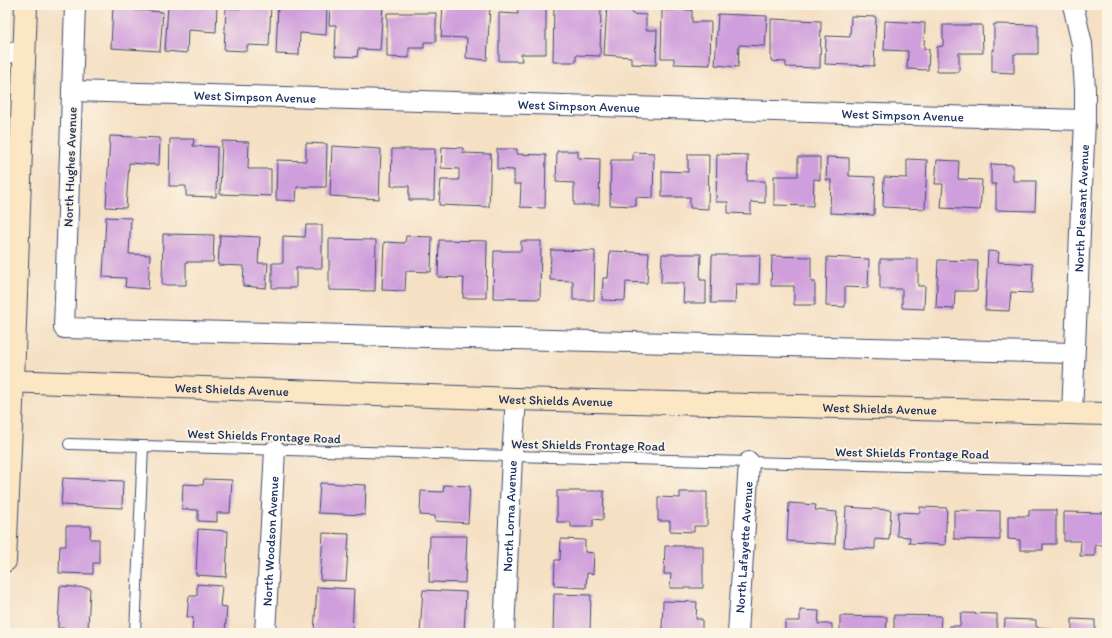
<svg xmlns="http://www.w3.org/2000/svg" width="1112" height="638" viewBox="0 0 1112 638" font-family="Itim,sans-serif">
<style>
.building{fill:#cf9edc}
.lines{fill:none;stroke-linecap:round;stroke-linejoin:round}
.lane-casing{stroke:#3c4a6d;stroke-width:12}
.street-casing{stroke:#3c4a6d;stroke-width:22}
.secondary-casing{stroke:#3c4a6d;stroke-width:24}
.lane{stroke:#fff;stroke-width:10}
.street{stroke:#fff;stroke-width:20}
.secondary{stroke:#fbe7c3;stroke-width:22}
.labels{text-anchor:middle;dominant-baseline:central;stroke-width:4;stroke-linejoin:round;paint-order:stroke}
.street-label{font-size:13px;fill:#1b2f5e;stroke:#fcf5e5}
</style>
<rect width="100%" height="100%" fill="#fcf5e5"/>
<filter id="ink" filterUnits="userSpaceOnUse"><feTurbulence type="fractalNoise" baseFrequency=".025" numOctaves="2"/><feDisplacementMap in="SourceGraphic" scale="8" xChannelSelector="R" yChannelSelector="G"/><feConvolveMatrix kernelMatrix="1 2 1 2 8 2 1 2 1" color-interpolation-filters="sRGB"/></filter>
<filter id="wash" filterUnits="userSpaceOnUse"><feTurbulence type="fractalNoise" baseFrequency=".012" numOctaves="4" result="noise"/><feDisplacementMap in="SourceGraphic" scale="16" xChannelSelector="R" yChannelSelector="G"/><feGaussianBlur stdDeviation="0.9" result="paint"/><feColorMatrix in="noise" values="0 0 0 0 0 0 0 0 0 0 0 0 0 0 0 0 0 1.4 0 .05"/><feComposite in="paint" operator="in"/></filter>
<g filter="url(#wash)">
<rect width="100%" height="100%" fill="#f5e0c4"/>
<g id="blocks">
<path class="building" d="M113,5h22v5l28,2 -3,39 -49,-3z
M168,5h49l-1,27 -28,-2 -1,23 -22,-2z
M243,5h28l-2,41 -22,-1v6l-23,-1 2,-42 17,1z
M278,5h49l-1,30 -26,-2 -1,22 -23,-1z
M330,5l23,1v-1h30l-3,45 -22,-1 -1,8 -22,-1 1,-31h-7z
M443,5l47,1 -3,54 -21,-2 1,-20 -26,-1z
M517,5h29v49h-25l1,7h-23v-48l19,1z
M554,5l47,1 -1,50 -24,-1v7h-23z
M607,5h26l-1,9 14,1v15h11l-1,35 -25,-1v-7l-27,-2z
M662,10h30v12h19l-1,43 -36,-1v-6h-13z
M387,13h49v29h-12v6h-15v10l-22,-1z
M718,14l49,2 -2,30 -26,-1 -1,22 -23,-2z
M851,16l25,1 -2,49 -49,-2 1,-28 24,1z
M771,19l50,2 -1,47 -34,-1v-5l-15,-1z
M885,21l40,2 -1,26h5l-1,21 -21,-1 1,-18 -24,-1z
M994,24l44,1v29h-24v19l-22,-1v-22l2,1z
M943,25h39l1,28h-24v19h-22v-25l6,-1z
M110,136l50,2 -1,27 -30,-2 -3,45 -20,-1z
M170,139h24l-1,7 24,1 -1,50 -30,-1v-10h-17z
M222,141l27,1 -1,27h23v27l-51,-2z
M306,143l21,1 -1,43h-29l-1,14 -20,-1 1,-40 29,1z
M332,146l49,3 -2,50 -49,-3z
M442,147l21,1v5l28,1 -2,53 -50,-2 2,-25h18v-11l-18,-1z
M392,149h43l-1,51h-25v-14h-18z
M497,149h20v5l29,1 -1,53 -25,-1 1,-23h-7v-14l-17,-1z
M557,151h21v7l22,1 -1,46h-25v-22l-18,-1z
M633,152l21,1 -1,45 -17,-1v9l-26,-1 1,-45h22z
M688,154h21l-1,55 -18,-1v-11h-28v-26l26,1z
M717,154l31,1 -1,26h18v22l-14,-1v12l-23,-1v-11h-12z
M798,157h22v23l-6,-1 -1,27 -39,-1v-29h24z
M827,157l22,1v18l26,1 -1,38 -44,-2 1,-33h-5z
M907,159l20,1 -2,49 -42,-2 1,-30 23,1z
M937,160l22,1 -1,18 24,1 -2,30 -39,-2 2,-24h-8z
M991,164l22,1v16h23l-1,30 -39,-1v-26h-5z
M106,217l25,1 -2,36 21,1 -2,34 -23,-2 1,-9 -23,-1z
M306,225h16v43h-26v20h-24v-25h11v-27l22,1z
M163,234l51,1 -1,27h-27v23h-24z
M220,235l40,2 -2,26h10l-2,25 -23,-2 1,-20 -26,-1z
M406,236l26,1 -1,35 -25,-1 -1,20 -23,-1 2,-48 21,1z
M329,239l47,1 -1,51 -46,-1z
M439,240l48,1 -1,57h-23l1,-20 -26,-1z
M521,241h20l-1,58 -47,-1 1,-47h27z
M551,250l44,1 -1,49h-21v-19l-23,-1z
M610,251l39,2 -2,30 -21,-1 -1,19 -23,-1 1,-22h5z
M988,251l11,1 -1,10 35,2 -1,29 -21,-1 -2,19 -24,-1z
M662,254h39l-1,26h6v23h-23l1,-20h-23z
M712,255h48l-1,29h-23l-1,19h-24z
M772,256l39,1v25h4v23h-21v-19h-23z
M827,257l42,2 -1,29 -23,-1v20l-19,-1z
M880,259h38v27h7l-1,23 -22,-1v-19h-22z
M938,260l40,1 -1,30h-22l-1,18 -18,-1z
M63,478l60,3 -1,27 -61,-3z
M204,479l28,1 -2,33h-13v9l-19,-1v-11l-16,-1 1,-25 20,1z
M320,483l46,2 -1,30 -47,-2z
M444,485l26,1 -2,37 -33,-2v-5l-15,-1 1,-24 22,1z
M557,491h47l-1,29 -10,-1v8h-22v-5h-14z
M680,492h27v34h-13v6l-24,-1v-10h-12v-24l22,1z
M789,503l27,2 -1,5 22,2 -2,32 -48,-3z
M846,507l45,3 -2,30 -14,-1v10l-31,-2z
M920,507l27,1 -2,37 -36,-2 1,-6 -13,-1 1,-24 22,1z
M954,510l46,1v29l-46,-1z
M1029,510h27v34h-13v6h-23v-10l-12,-1v-23h21z
M1064,512l43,1v32h-12v11h-15l1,-15h-17z
M66,526h25l-1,13h9v24h-6v11l-34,-1 1,-27h6z
M198,529l30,2 -2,46 -30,-2z
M323,533l26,1 -3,47 -26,-1z
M430,536h37l-2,47 -36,-1z
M561,539l24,1v12l9,1 -1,21 -6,-1 -1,15 -32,-2 1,-26h5z
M665,546h38v42h-33l1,-14h-7z
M197,584l25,2 -2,20 7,1 -2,26 -33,-2 1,-14h-6l2,-21h8z
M60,586l30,2 -2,41 -30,-1z
M317,587l37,2 -2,44h-38z
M423,590l43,2 -2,41h-44z
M554,594l37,1 -1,38h-37z
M663,601l34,1 -1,17h6v14h-34v-1h-6z
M800,610l19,1 -1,13h14v9h-47v-12h15z
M961,613l36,1v19h-48v-7h11z
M894,615l47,1 -1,17h-46z
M840,616l47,1 -1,16h-46z
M1005,619l31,1v7l14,1 -1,5h-45z
M1072,619l23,1v10h11v3h-48v-2h14z"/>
</g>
</g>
<g filter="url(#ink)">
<use href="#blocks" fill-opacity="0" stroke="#3c4a6d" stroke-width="1"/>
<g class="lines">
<defs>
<path id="lane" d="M5,202h14
M69,444l443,12 595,15
M135,633l8,-187"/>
<g id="street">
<path d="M75,5l-11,323 1010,25"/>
<path d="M5,52l19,1"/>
<path id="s1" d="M72,91l1013,29"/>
<path id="s2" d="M1072,413l13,-293v-31l-3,-45 -9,-39"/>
<path id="s3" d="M265,633l10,-183"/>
<path id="s4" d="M504,633l8,-177 4,-57"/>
<path id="s5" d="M738,633l11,-171"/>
</g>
<g id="secondary">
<path id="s6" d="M5,381l511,18 591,15"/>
<path d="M5,561l8,-180 13,-376"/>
</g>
</defs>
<use href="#lane" class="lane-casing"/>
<use href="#street" class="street-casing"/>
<use href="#secondary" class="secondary-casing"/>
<use href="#lane" class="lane"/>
<use href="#street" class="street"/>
<use href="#secondary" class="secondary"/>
</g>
</g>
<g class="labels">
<g class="street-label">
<text stroke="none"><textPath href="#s1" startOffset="183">West Simpson Avenue</textPath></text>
<text stroke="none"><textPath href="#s1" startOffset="507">West Simpson Avenue</textPath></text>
<text stroke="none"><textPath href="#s1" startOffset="831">West Simpson Avenue</textPath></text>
<text transform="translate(70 167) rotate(-88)">North Hughes Avenue</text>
<text stroke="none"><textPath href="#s2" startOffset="205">North Pleasant Avenue</textPath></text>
<text stroke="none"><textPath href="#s6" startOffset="227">West Shields Avenue</textPath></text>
<text stroke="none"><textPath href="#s6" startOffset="551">West Shields Avenue</textPath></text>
<text stroke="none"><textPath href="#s6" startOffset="875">West Shields Avenue</textPath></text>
<text transform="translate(264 436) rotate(2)">West Shields Frontage Road</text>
<text transform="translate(588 445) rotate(1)">West Shields Frontage Road</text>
<text transform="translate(912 453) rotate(1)">West Shields Frontage Road</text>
<text stroke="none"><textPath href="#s4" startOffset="117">North Lorna Avenue</textPath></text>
<text stroke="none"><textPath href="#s3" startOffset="92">North Woodson Avenue</textPath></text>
<text stroke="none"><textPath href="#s5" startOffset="86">North Lafayette Avenue</textPath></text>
</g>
</g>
<rect width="1112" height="638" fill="none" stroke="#fcf5e5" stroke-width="20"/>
</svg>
